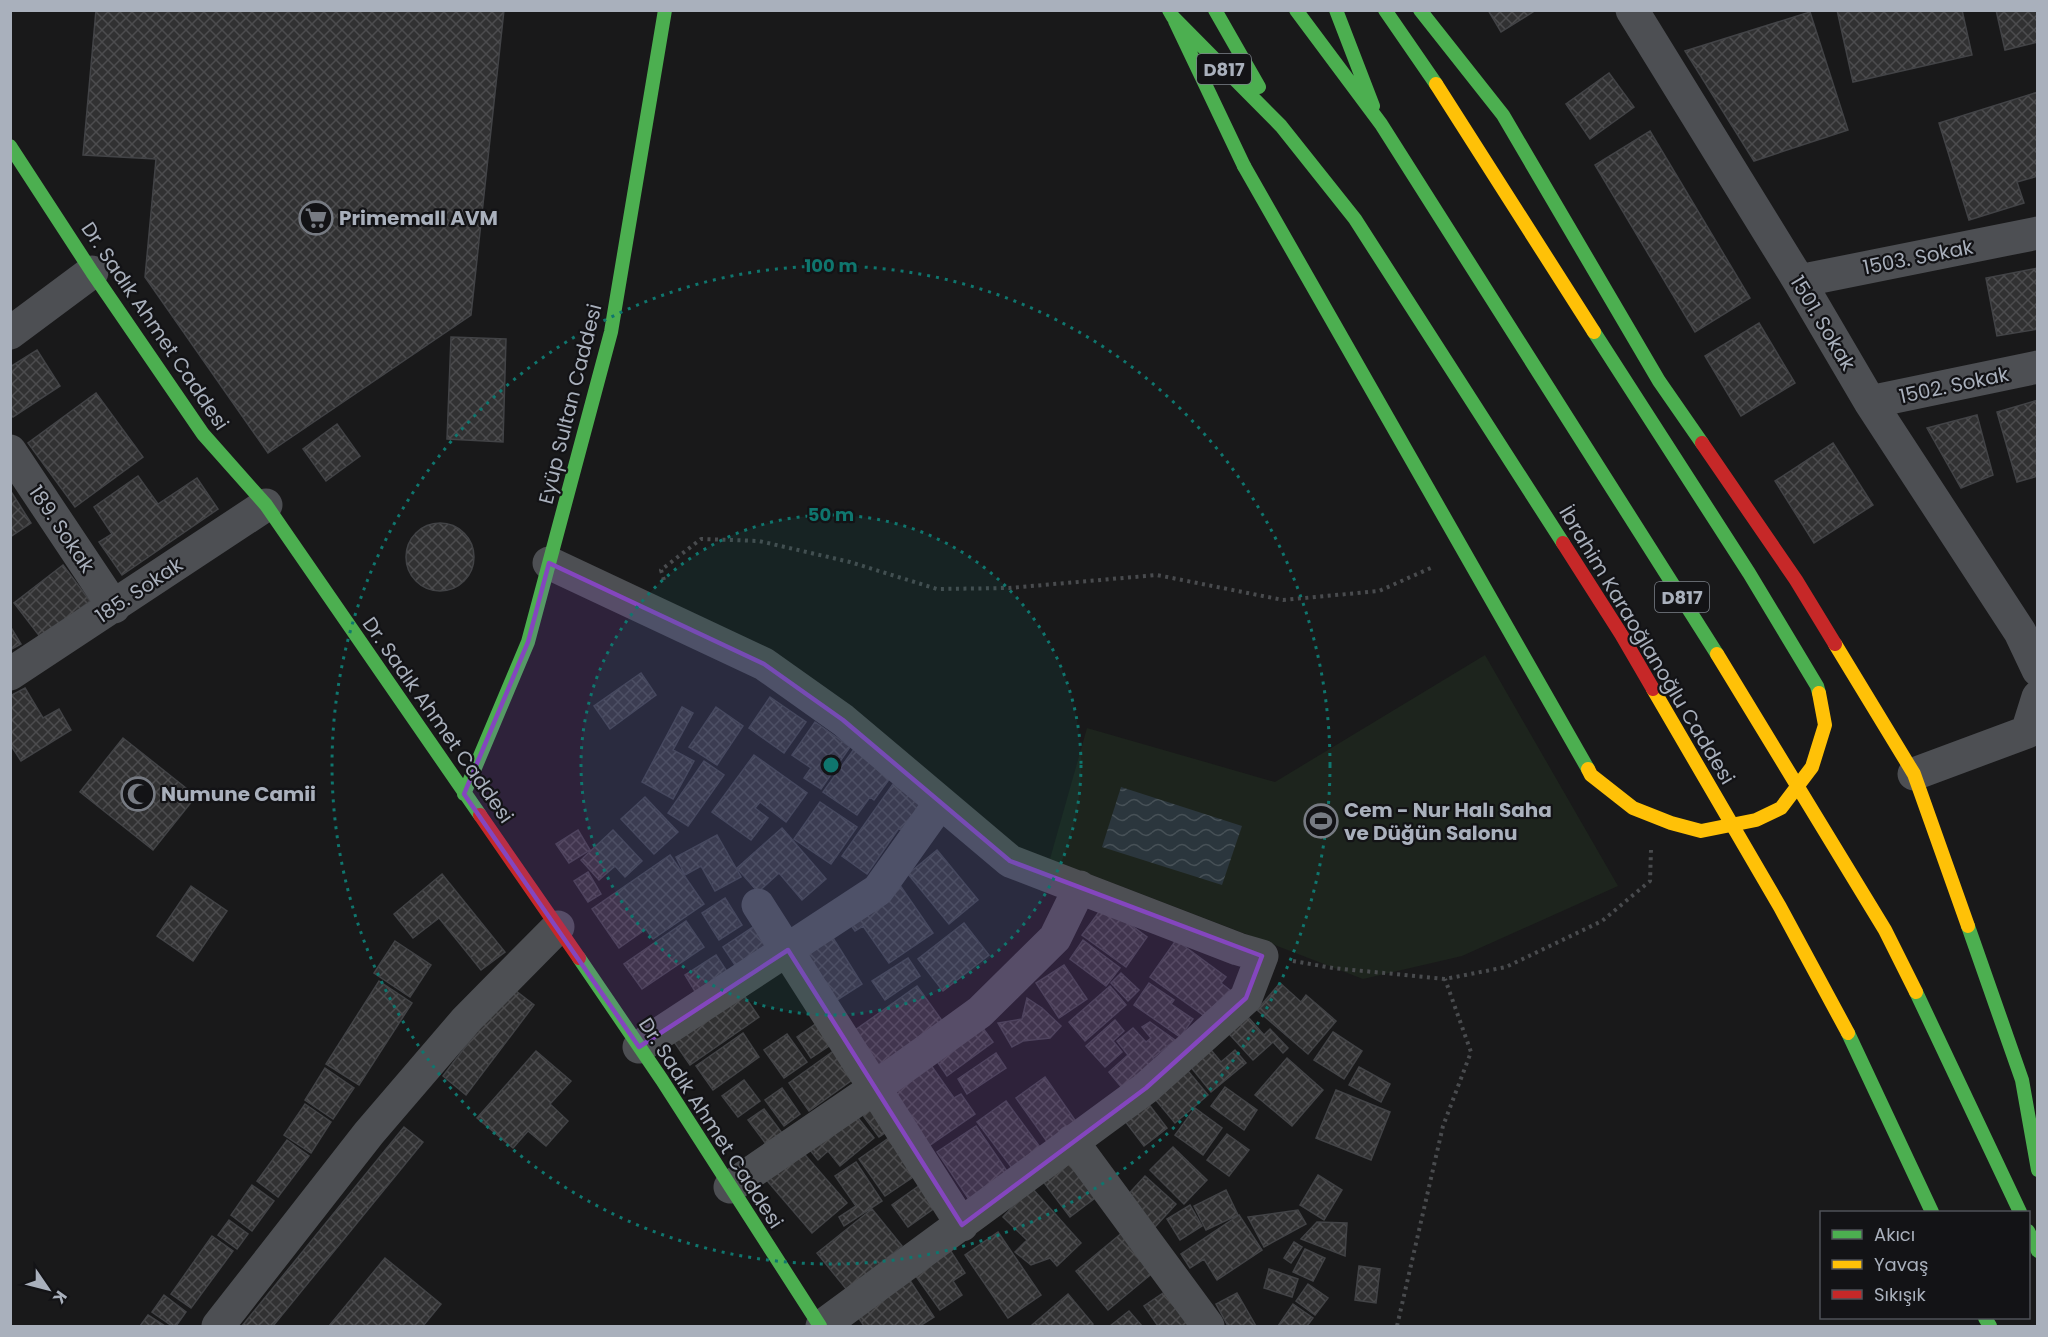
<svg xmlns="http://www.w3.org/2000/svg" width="2048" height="1337" viewBox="0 0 2048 1337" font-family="Poppins,sans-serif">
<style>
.park{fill:#1d241d}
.water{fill:url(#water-waves)}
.building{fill:url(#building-cross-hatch);stroke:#424346;stroke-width:1.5}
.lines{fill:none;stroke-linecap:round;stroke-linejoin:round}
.path{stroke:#494b4e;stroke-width:4;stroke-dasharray:3 4.5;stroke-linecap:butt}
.street{stroke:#4d4f53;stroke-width:33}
.fast{stroke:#4caf50;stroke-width:14}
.slow{stroke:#ffc107;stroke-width:14}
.jam{stroke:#c62828;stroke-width:14}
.fast-bridge{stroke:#4caf50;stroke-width:14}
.slow-bridge{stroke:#ffc107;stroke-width:14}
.marked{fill:#8446be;fill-opacity:0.2;stroke:#8446be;stroke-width:4.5;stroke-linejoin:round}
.ring{fill:none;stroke:#0f766e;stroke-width:3;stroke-dasharray:3 6}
.labels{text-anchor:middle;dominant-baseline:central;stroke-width:4.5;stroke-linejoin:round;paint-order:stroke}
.shield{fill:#131316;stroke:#7c818a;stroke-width:1.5}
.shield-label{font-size:18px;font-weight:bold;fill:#a9b0bc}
.poi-label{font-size:20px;font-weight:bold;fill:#a9b0bc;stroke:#131316;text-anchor:start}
.street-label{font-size:20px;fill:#a9b0bc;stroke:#131316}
.centre{fill:#0f766e;stroke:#131316;stroke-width:3}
.ring-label{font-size:18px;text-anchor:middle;font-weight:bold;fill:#0f766e;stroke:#131316;stroke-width:4.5;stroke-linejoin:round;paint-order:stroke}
</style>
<defs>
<pattern id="water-waves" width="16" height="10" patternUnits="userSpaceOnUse" patternTransform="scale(1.5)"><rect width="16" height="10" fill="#2b363d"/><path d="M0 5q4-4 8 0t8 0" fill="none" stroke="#475157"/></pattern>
<pattern id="building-cross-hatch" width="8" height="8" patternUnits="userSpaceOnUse" patternTransform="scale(1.5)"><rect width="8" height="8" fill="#313132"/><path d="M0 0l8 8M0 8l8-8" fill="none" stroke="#4c4c4e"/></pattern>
</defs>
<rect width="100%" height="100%" fill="#19191a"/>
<path class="park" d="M1485,655l133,231 -156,70 -99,23 -313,-120 37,-131 188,54z"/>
<path class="water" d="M1121,787l121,39 -20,59 -120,-38z"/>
<path class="building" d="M96,10h408l-33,305 -203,138 -123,-176 11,-118 -73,-4z
M1488,10h48l-35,22z
M1837,10h125l10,45 -119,27z
M1996,10h42v32l-33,8z
M1810,12l38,118 -94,31 -69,-110z
M1609,73l25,34 -44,32 -24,-35z
M2038,92v84l-21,6 7,21 -55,17 -30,-97z
M1650,131l100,167 -55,34 -100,-167z
M2038,268v61l-41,7 -11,-58z
M1759,323l36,60 -54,33 -36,-60z
M451,337l55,2 -3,103 -56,-3z
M37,350l23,36 -47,31 -3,-3v-47z
M96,393l47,64 -68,50 -47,-64z
M2038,400v76l-21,6 -20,-70z
M1977,415l16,60 -32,13 -34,-60z
M337,424l23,32 -34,25 -23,-32z
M1833,443l40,62 -59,38 -39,-62z
M138,476l20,28 39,-26 21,31 -96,66 -23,-33 13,-8 -18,-27z
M10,490l21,33 -21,14z
M406 557a34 34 0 1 1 68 0a34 34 0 1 1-68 0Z
M63,565l27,36 -49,37 -27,-35z
M10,626l11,18 -11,6z
M641,673l15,22 -46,34 -16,-23z
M25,688l18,30 16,-9 12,21 -50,31 -11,-17v-48z
M770,697l36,25 -22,31 -35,-25z
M682,707l11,6 -20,37 21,11 -21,38 -31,-17z
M716,707l27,19 -26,39 -28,-18z
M815,722l35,25 -29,42 -17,-11 7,-10 -19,-13z
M123,738l73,58 -43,54 -73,-58z
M857,745l33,33 -16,22 -4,-3 -13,18 -34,-23z
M754,755l53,38 -21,29 -26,-20 -5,6 13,10 -17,22 -39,-28z
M704,761l20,14 -36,51 -20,-13z
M893,784l33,23 -19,26 -8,-5 -32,46 -25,-18z
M645,797l33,35 -24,22 -33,-35z
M820,802l37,25 -26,37 -37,-25z
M782,828l44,51 -24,21 -23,-27 -21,19 -21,-24z
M578,830l12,20 -21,13 -13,-19z
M613,830l29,31 -17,16 -10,-11 -16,14 -18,-20z
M717,835l24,42 -26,14 -14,-25 -16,9 -9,-18z
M937,850l41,50 -29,24 -41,-50z
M670,855l34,49 -51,35 -7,-10 -27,19 -27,-39z
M588,872l13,22 -13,8 -14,-21z
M442,874l63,78 -24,18 -42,-52 -26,20 -19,-24z
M897,881l36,52 -44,30 -26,-37 -8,5 -10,-14z
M191,886l36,25 -34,50 -36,-25z
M725,898l17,27 -23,15 -17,-27z
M1104,905l43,32 -21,30 -44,-32z
M686,921l18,26 -62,42 -18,-25z
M964,923l25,32 -46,36 -25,-32z
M756,925l18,28 -33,21 -18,-27z
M828,930l34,54 -31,20 -34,-54z
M1083,940l37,28 -14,18 -36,-27z
M1176,940l50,37 -5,6 10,8 -21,29 -60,-43z
M395,941l36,24 -21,32 -36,-24z
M716,955l12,18 -32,20 -11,-18z
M908,958l12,18 -35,24 -13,-19z
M1064,965l23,34 -28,19 -23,-35z
M1121,973l18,17 -11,11 -17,-18z
M379,981l33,22 -53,82 -33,-21z
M1149,983l25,17 -3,4 22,15 -13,18 -46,-32z
M1280,983l21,19 5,-7 30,26 -28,33 -51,-44z
M917,986l26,36 -66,47 -26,-36z
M1110,986l16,19 -41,36 -16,-19z
M511,987l23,18 -68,90 -23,-19z
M739,988l20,29 -69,48 -20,-29z
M1027,998l15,10 19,18 -11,12 -27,3 -11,6 -14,-24 24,-4z
M1240,1008l24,27 6,-6 18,19 -5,5 -10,-11 -20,18 -32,-35z
M824,1018l14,22 -27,18 -14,-21z
M1115,1020l9,11 -11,10 9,11 -17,15 -19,-21z
M1150,1022l25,18 -22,18 3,4 -33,27 -14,-17 19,-17 -11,-14 16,-13 13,14 5,-4 -9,-11z
M980,1024l13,18 -46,34 -13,-19z
M1333,1032l29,19 -18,28 -30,-19z
M743,1033l16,24 -46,33 -17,-24z
M787,1034l20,28 -23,16 -20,-28z
M1206,1044l15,18 14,-12 11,13 -35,29 -25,-31z
M839,1047l20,28 -50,36 -20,-28z
M536,1051l35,30 -21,23 18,17 -22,25 -18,-15 -15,17 -36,-30z
M996,1053l10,15 -39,26 -9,-15z
M1287,1058l36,32 -31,36 -37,-31z
M928,1061l26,37 7,-4 14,20 -49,34 -40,-58z
M1183,1065l25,30 -33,28 -25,-30z
M1359,1067l31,17 -9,18 -32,-17z
M325,1068l29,20 -21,31 -28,-19z
M1045,1077l32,46 -29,20 -32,-45z
M744,1080l16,21 -22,16 -16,-21z
M1225,1087l32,23 -13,20 -33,-24z
M782,1088l18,26 -16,12 -19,-26z
M1336,1090l54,22 -19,48 -55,-22z
M1144,1098l23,30 -23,18 -23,-30z
M873,1101l19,27 -13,9 -20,-27z
M1006,1101l34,46 -28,21 -35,-46z
M305,1104l26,18 -20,31 -27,-18z
M1195,1108l27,20 -19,27 -28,-20z
M764,1109l18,24 -16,11 -18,-24z
M851,1109l23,29 -34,28 -12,-15 -10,9 -12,-15z
M976,1126l35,51 -39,27 -35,-52z
M404,1127l19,15 -150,184h-31z
M1227,1134l22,16 -20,26 -22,-16z
M893,1135l26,38 -34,23 -26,-37z
M287,1140l22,16 -31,41 -21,-16z
M1173,1147l34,33 -23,24 -34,-34z
M799,1148l48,55 -35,30 -48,-56z
M1071,1158l28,37 -29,22 -28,-37z
M856,1162l26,39 -38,25 -5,-9 17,-11 -21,-30z
M1318,1175l24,15 -18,30 -24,-15z
M1145,1176l31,28 -21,23 -31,-28z
M252,1185l22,16 -22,30 -21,-16z
M920,1185l16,22 -28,20 -16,-22z
M1031,1187l50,56 -24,23 -7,-8 -19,7 -16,-13 12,-12 -24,-23z
M1226,1190l12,25 -32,15 -12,-24z
M1190,1205l12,21 -22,14 -13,-21z
M872,1209l30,37 -55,44 -30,-37z
M1298,1210l8,14 -42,23 -16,-30z
M1239,1215l23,35 -45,30 -13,-21 -14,9 -9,-14z
M229,1220l19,14 -11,15 -19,-14z
M1317,1222l30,1 -2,33 -44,-17z
M998,1232l43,63 -33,23 -43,-63z
M1123,1232l32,39 -47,39 -32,-39z
M212,1236l21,15 -42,57 -20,-14z
M1294,1242l8,5 -11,16 -7,-5z
M1305,1249l20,9 -12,23 -20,-9z
M950,1250l15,23 -12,8 9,14 -22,15 -25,-35z
M385,1258l56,46 -18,22h-94z
M1359,1266l21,3 -4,34 -21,-3z
M1269,1269l29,10 -6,18 -28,-9z
M909,1279l25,38 -14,9h-56l-8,-12z
M1308,1284l20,14 -13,17 -19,-14z
M1169,1289l26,37h-37l-14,-20z
M1237,1293l19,33h-28l-12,-22z
M1068,1294l25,30 -3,2h-57l-1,-1z
M164,1295l22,17 -10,14h-4l-20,-14z
M1293,1304l20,14 -6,8h-29z
M1129,1311l13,15h-32z
M148,1315l17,11h-25z"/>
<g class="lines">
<path class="path" d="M664,580l-3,-10 40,-31 58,2 91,21 87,27 72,-1 148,-13 126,25 96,-9 54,-24
M1293,961l40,7 112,11 61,-12 96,-46 48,-40 1,-31
M1397,1326l46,-200 28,-74 -26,-73"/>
<path class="street" d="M1632,10l167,271 71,121 150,230 18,38
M1799,281l239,-48
M10,333l82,-61
M1870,402l168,-35
M10,451l104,156
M549,563l215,101 79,56 167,141 228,88 24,7 -16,42 -100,90 -324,238
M10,674l256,-169
M1914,774l113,-42 11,-35
M758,905l204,320
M639,1047l239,-157 62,-87
M1072,1141l136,185
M730,1187l146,-100 104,-75 75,-74 25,-51
M218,1326l151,-193 97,-113 92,-93"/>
<path class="fast" d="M1169,10l4,7 108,109 74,93 208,324
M1215,10l44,77
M1296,10l85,114 336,530
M1336,10l37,96
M1385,10l51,74
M1420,10l83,105 156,266 43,62
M1175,21l69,145
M10,146l82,126 111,162 63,71 214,310
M464,794l64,-152 83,-310 54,-322
M1968,926l54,154 16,90
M579,958l83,122 158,246
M1916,992l104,220
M1848,1033l84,179
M2028,1231l10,20
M1985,1318l5,8"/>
<path class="slow" d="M1835,644l79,130 54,152
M1717,654l168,276 31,62
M1653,689l127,218 68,126"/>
<path class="jam" d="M1702,443l94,137 39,64
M1563,543l58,91 32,55
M480,815l99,143"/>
<path class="fast-bridge" d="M1244,166l344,603
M1594,332l155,241 68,113 2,7"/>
<path class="slow-bridge" d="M1436,84l158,248
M1588,769l3,6 42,33 38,15 30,8 55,-11 25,-12 31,-41 13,-42 -6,-32"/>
</g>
<path class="marked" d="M549,563l215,101 79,56 167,141 252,95 -16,42 -100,90 -184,137 -174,-275 -149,97 -175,-253 64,-152z"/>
<circle cx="831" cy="765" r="250" fill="#0f766e" fill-opacity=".12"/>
<g class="ring">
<circle cx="831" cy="765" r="250"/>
<circle cx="831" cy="765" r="499"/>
</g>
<defs>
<symbol id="supermarket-ring" viewBox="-11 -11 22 22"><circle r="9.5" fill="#131316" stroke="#777b83" stroke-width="1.5"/><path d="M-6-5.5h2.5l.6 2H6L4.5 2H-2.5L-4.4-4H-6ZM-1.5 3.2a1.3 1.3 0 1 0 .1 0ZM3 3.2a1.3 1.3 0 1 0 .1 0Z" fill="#777b83"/></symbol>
<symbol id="mosque-ring" viewBox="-11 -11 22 22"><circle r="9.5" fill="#131316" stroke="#777b83" stroke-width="1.5"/><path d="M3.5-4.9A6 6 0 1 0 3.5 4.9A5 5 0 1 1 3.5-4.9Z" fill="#777b83"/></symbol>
<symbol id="stadium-ring" viewBox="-11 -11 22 22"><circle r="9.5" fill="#131316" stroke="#777b83" stroke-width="1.5"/><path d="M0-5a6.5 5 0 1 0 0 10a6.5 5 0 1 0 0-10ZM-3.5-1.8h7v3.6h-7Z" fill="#777b83"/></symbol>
</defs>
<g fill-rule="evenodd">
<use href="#supermarket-ring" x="297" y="199" width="38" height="38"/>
<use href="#mosque-ring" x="119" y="775" width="38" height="38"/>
<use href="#stadium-ring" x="1302" y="802" width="38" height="38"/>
</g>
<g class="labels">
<g class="shield">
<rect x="1197" y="54" width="54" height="30" rx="4.5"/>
<rect x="1655" y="582" width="54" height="30" rx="4.5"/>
</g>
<g class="shield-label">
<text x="1224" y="69">D817</text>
<text x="1682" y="597">D817</text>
</g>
<g class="poi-label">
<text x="339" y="218">Primemall AVM</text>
<text x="161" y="794">Numune Camii</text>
<text x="1344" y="810">Cem - Nur Halı Saha<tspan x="1344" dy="23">ve Düğün Salonu</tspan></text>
</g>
<g class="street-label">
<text transform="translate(1918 257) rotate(-11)">1503. Sokak</text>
<text transform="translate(1823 323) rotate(59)">1501. Sokak</text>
<text transform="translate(155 326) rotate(56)">Dr. Sadık Ahmet Caddesi</text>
<text transform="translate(1954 385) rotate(-12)">1502. Sokak</text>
<text transform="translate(570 404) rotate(-76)">Eyüp Sultan Caddesi</text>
<text transform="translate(62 529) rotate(56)">189. Sokak</text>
<text transform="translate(139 590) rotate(-34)">185. Sokak</text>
<text transform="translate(1647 645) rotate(59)">İbrahim Karaoğlanoğlu Caddesi</text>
<text transform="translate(438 720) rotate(55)">Dr. Sadık Ahmet Caddesi</text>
<text transform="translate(711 1123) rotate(57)">Dr. Sadık Ahmet Caddesi</text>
</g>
</g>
<circle cx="831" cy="765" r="9" class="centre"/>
<g class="ring-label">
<text x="831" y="272">100 m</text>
<text x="831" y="521">50 m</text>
</g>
<rect width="2048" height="1337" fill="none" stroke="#a9b0bc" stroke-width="24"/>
<rect x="1820" y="1211" width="210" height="108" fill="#131316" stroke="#4f5258" stroke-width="1.5"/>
<rect x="1832" y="1230" width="30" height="9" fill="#4caf50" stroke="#4f5258" stroke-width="1.5"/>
<text x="1874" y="1241" font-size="18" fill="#a9b0bc">Akıcı</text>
<rect x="1832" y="1260" width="30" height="9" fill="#ffc107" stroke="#4f5258" stroke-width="1.5"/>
<text x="1874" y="1271" font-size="18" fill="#a9b0bc">Yavaş</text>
<rect x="1832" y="1290" width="30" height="9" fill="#c62828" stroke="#4f5258" stroke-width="1.5"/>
<text x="1874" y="1301" font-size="18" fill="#a9b0bc">Sıkışık</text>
<g transform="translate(48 1289) rotate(125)" stroke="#131316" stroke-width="4.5" paint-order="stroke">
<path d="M0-4.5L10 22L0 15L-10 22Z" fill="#a9b0bc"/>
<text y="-9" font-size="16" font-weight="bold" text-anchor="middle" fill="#a9b0bc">K</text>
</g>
</svg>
